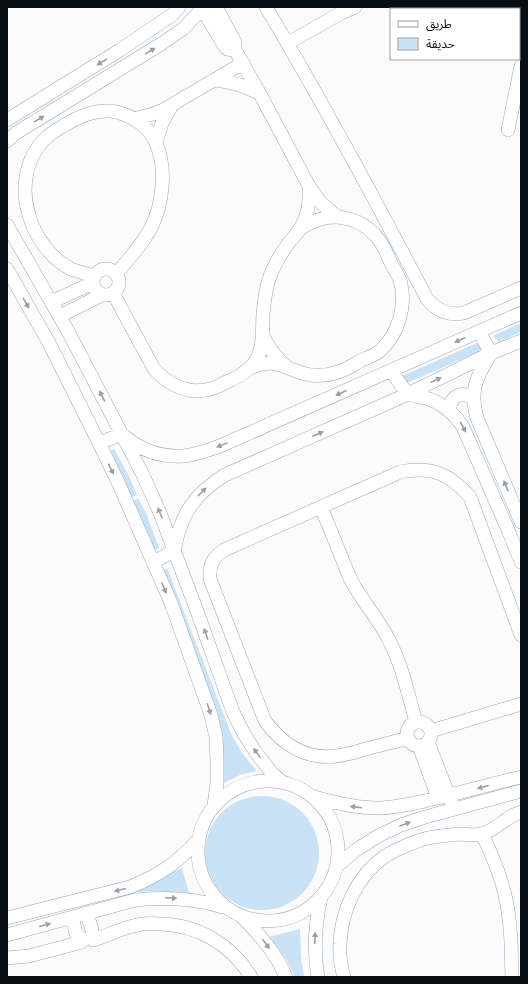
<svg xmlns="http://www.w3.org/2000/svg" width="528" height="984" viewBox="0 0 528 984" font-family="Georgia,'Noto Sans Arabic',serif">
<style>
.green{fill:#cae2f6}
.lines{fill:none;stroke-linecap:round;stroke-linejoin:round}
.minor-casing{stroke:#95a9bb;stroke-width:14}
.minor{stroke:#fff;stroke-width:13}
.oneway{fill:#9c9ea1}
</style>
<rect width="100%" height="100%" fill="#fbfbfb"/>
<path class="green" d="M521,323v9l-22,10 -6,-6z
M477,343l6,7 -76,33 -7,-6z
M114,449l14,25 9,21 -8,3 -21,-45z
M138,498l8,15 13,35 -6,3 -22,-48z
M167,568l65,168 10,17 15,18 -17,4 -16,8v-24l-3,-17 -60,-170z
M205 853a57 57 0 1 1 114 0a57 57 0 1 1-114 0Z
M182,868l6,21 4,7c-18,-4 -36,-6 -55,-4l-1,-2z
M300,929l1,28 3,20h-9c-6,-15 -16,-28 -26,-40z"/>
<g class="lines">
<defs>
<path id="minor" d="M266,7c57,96 110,194 161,292 10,12 22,17 37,14l57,-25
M421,7l7,2
M202,9l23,38c3,3 6,3 9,1l1,-6 -19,-35
M519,40l2,1
M288,43l53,-30 14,-6
M216,80c16,2 30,6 44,14
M133,119l20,-5 10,-4 80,-47
M7,120l113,-70 52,-35 7,-8
M508,130l13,-64
M7,141l9,-8 145,-89 22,-15 21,-22
M156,142l6,-19 10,-18
M309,186l12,17 15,13
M7,225l62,108 73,140 18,40 37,98 36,101 11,22 13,20 15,19 10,9
M7,269l42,74 50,100 19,39 53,121 40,112 5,22 1,23v23l-3,23
M93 282a13 13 0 1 1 26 0a13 13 0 1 1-26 0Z
M94,276c-7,-2 -15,-4 -23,-7 -20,-10 -36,-32 -42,-54 -8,-25 -4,-57 16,-76 5,-6 13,-10 20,-14 14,-9 28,-15 45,-14 18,2 39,14 46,32 11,25 7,61 -5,85 -9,17 -23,32 -35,46
M113,293l41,76c16,17 36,27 60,19 6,-2 11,-6 17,-8 11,-5 21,-12 27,-23 6,-13 4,-29 5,-42 1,-14 3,-27 7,-39 5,-12 11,-23 18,-32 4,-6 10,-11 13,-17 8,-13 9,-27 8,-41l-49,-92 -26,-46
M51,302l42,-19
M60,316l42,-21
M479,332l12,21c-14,23 -22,37 -14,65l44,104
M262,334c6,13 13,23 24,32
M250,368c7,-3 14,-5 21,-5 11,1 18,6 28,9 13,5 27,4 39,0 8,-2 15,-7 22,-11 6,-3 16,-6 21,-11 18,-17 26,-46 19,-70 -3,-7 -7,-13 -10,-19 -4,-10 -8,-19 -15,-26 -21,-22 -49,-23 -74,-7
M391,371c3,4 14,20 17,23 3,2 14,3 18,4 16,5 28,15 37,29l46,105 12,30
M450,411c-1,-15 12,-21 24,-12
M99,443l23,-9c4,3 8,7 13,10 14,9 32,13 48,12 13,-1 25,-6 37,-10l301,-133
M321,507l29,71c11,22 27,39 38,60 14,26 20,56 28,84
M153,562l21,-11c7,-37 19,-56 51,-76l183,-81 83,-41 30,-12
M407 734a12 12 0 1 1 24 0a12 12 0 1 1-24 0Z
M431,731l90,-27
M408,738c-14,4 -28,7 -42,11 -10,3 -20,6 -30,7 -30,4 -54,-12 -71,-35l-55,-142c-1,-13 2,-21 14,-29l176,-78c31,-6 49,1 70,25l51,138
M428,742l24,62
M419,746l19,52
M198 851a70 70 0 1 1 140 0a70 70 0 1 1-140 0Z
M314,797c21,6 41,11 63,11 18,0 34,-4 52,-8 31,-7 61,-16 92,-23
M482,834c13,27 24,54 27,85 3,19 2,39 3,58
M337,866l19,-16 22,-14 23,-11 24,-8 96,-26
M87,913l5,17v8
M242,917c18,18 34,36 44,60
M7,918l123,-31c30,-12 47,-24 68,-47
M72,918l4,15 6,7
M7,935l128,-35c30,-3 59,-2 88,7
M93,940c13,-4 27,-11 40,-14 9,-3 19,-3 28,-2 37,1 71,21 90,53
M7,958l22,-2 53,-14
M318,977c-5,-28 -3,-53 3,-80
M344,977c-3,-11 -5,-22 -4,-33 1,-33 17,-68 44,-87 8,-6 30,-15 40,-18 12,-3 23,-4 36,-5 7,0 14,2 21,0 11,-2 18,-10 26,-15 4,-3 9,-5 14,-7"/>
</defs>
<use href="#minor" class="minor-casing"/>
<use href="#minor" class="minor"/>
</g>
<defs><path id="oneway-solid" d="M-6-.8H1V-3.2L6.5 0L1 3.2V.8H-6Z"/></defs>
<g class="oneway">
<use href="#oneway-solid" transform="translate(150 51) rotate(-31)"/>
<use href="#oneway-solid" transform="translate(102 62) rotate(148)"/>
<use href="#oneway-solid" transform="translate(39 119) rotate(-31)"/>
<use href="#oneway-solid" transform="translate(26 303) rotate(60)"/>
<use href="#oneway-solid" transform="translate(460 340) rotate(156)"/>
<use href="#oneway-solid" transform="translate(436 380) rotate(-26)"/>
<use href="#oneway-solid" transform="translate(341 393) rotate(156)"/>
<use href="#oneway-solid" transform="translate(102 396) rotate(-118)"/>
<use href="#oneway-solid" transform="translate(463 427) rotate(61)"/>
<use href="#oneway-solid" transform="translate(318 434) rotate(-24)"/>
<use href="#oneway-solid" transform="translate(222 445) rotate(158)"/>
<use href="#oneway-solid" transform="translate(111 469) rotate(64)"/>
<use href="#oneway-solid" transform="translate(506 486) rotate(-113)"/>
<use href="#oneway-solid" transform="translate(202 492) rotate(-45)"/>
<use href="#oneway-solid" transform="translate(160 513) rotate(-112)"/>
<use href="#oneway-solid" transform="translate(164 588) rotate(67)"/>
<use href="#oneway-solid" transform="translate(206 634) rotate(-109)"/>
<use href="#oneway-solid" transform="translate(209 709) rotate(72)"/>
<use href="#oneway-solid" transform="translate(257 753) rotate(-126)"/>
<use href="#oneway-solid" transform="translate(483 787) rotate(165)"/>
<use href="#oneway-solid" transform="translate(356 807) rotate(-173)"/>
<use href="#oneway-solid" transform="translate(405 824) rotate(-20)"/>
<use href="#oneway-solid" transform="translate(120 890) rotate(166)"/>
<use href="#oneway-solid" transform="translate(171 898) rotate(2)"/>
<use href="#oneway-solid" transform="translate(45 925) rotate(-15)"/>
<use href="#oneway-solid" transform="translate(315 938) rotate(-87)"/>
<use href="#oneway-solid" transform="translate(266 944) rotate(54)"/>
</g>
<rect width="528" height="984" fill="none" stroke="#070d13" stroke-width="16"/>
<rect x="390" y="8" width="130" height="52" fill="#ffffff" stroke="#9c9ea1"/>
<rect x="398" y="21" width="20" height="6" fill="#ffffff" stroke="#9c9ea1"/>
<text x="426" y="28" font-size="12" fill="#070d13">طريق</text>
<rect x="398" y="38" width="20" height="12" fill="#cae2f6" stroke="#9c9ea1"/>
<text x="426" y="48" font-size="12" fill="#070d13">حديقة</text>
</svg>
